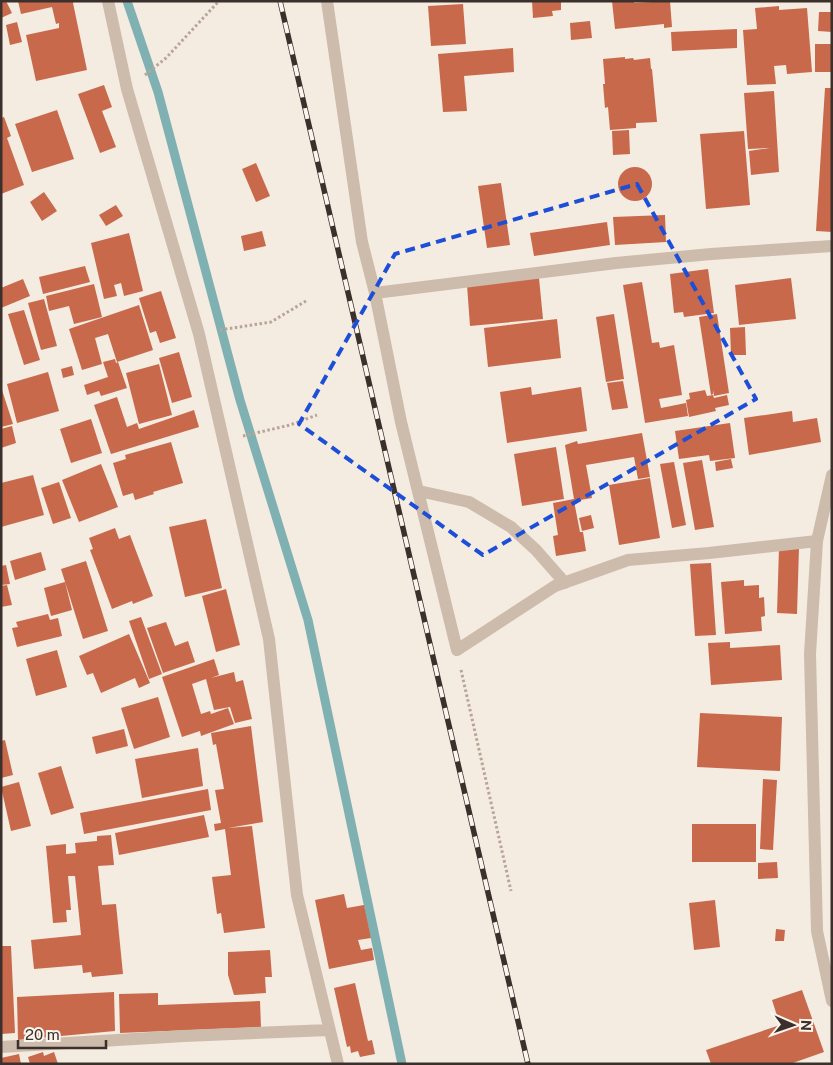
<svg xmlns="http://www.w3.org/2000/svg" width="833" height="1065" viewBox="0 0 833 1065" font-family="'Public Sans',sans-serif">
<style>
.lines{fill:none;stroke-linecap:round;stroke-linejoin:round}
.stream{stroke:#7fb0b2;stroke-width:9}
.building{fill:#c8694b}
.path{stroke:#b9a596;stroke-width:3;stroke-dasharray:2.5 2.5;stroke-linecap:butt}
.minor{stroke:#cdbbac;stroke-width:12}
.tertiary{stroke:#cdbbac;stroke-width:12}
.rail-casing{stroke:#3b302b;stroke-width:5.5}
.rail{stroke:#fbf5ee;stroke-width:4;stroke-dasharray:11;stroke-linecap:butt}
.marked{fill:none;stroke:#1d4ed8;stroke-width:4;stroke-dasharray:10 6;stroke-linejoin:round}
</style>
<rect width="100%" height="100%" fill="#f4ebe1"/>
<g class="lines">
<path class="stream" d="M127,1l31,91 82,308 68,220 94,444"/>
</g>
<path class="building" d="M1,1h5l6,12 -11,5z
M18,1h56l-1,2 14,67 -51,11 -10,-46 33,-7v-5l-3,1 -4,-17 -31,7z
M532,1h29v9l-9,1 1,5 -20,2z
M612,1h22v2l36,-2 2,26 -8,1v-4l-49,5z
M463,4l3,40 -35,2 -3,-40z
M779,6v4l28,-2 5,64 -25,2 -1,-9 -12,1 2,18 -29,1 -4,-55 14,-1 -2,-21z
M819,12h13v20l-14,-1z
M590,21l2,17 -21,2 -1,-17z
M17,22l5,20 -12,3 -4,-20z
M737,29v19l-65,3 -1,-19z
M815,44h17v28h-17z
M513,48l1,24 -50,4 3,35 -24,1 -5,-58z
M625,57v2l8,-1 1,2 16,-2 1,11h1l5,53 -21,1v5l-26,2 -2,-23 -3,1 -2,-24h2l-2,-25z
M104,85l8,22 -10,4 14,36 -16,6 -22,-59z
M825,88h7v144l-16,-1z
M774,91l5,81 -28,3 -2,-24 21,-3 -22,1 -4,-56z
M57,110l17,49 -42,13 -17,-48z
M4,117l7,19 -4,2 17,47 -23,9v-76z
M629,130l1,24 -17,1 -1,-24z
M744,131l6,74 -44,4 -6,-75z
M256,163l14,33 -14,6 -14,-33z
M618 184a17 17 0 1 1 34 0a17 17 0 1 1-34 0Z
M501,183l9,62 -23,3 -9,-62z
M44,192l13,19 -15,10 -12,-19z
M116,205l7,11 -17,10 -7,-11z
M665,215l1,27 -51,3 -2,-28z
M607,222l3,23 -76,11 -4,-23z
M262,231l4,15 -22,5 -3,-15z
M129,233l14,58 -19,5 -3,-13 -7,2 3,11 -13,3 -13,-56z
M85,266l5,16 -47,12 -4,-17z
M708,269l6,44 -30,4 -1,-5 -9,1 -4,-39z
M539,278l4,41 -73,7 -3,-41z
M791,278l5,41 -57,6 -4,-40z
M23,279l7,17 -29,12v-20z
M642,282l10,61 7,-1 1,6 14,-3 8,50 -23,4 2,9 25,-5 2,13 -43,7 -22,-138z
M94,284l8,33 -28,7 -5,-18 -20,5 -3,-15z
M161,291l15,47 -16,5 -4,-12 -6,2 -11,-35z
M44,299l13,47 -16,4 -13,-47z
M139,305l14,45 -36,12 -9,-28 -13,4 7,26 -20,6 -13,-41z
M24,310l16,50 -16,5 -16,-51z
M614,314l10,65 -18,3 -10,-65z
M717,314l12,79 -15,3 -1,-6v4l-2,1 -12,-78z
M557,319l4,39 -73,9 -4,-39z
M745,327l1,28h-15l-1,-27z
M179,352l13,45 -20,6 -13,-45z
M115,359l1,4 2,-1 9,26 -26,8 -2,-5 -12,4 -3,-10 24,-8 -5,-15z
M159,364l13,51 -33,9 -13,-51z
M72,366l2,9 -11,3 -2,-9z
M48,372l11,39 -42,12 -10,-39z
M623,381l5,27 -16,2 -5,-27z
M1,387l12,37 -12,3z
M531,387l1,8 49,-8 6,44 -80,12 -7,-51z
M705,390l2,6 6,-1 1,3 13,-3 2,10 -14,3 1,3 -27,6 -3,-17 4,-1 -1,-6z
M117,397l10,30 10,-4 2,6 55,-19 5,17 -88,27 -17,-49z
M792,411l1,11 24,-4 4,24 -72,13 -5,-37z
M91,419l11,34 -31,10 -11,-34z
M730,423l5,35 -25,3 -1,-6 -30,4 -4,-28z
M12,426l4,17 -15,5v-19z
M642,433l8,44 -12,2 -4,-22 -48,8 6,33 -18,3 6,31h3l3,19 -30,5 -3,-20 5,-1 -5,-32 21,-4 -9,-54 12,-4 1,3z
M171,442l12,41 -30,9 1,2 -19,6 -2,-7 -10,3 -10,-33 13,-4 -1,-4z
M556,447l8,52 -42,7 -8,-52z
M731,459l2,9 -17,3 -1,-9z
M702,460l12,67 -19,3 -12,-67z
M674,462l12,63 -14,3 -12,-64z
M101,464l17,43 -39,15 -17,-42z
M33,475l11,40 -43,12v-44z
M650,478l10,60 -41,7 -10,-60z
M59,482l12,36 -18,6 -12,-36z
M591,515l3,13 -12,3 -3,-13z
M206,519l16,69 -37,9 -16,-70z
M115,528l4,11 11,-4 23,61 -20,8 -1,-3 -20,8 -22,-59 3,-1 -4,-11z
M779,548h20l-2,66 -20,-1z
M41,552l5,18 -31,10 -5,-19z
M86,561l22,70 -25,8 -22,-70z
M711,563l5,72 -21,1 -5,-72z
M6,565l4,19 -9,1v-19z
M744,580v6l15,-1v13l5,-1 1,19 -4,1 1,14 -37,3 -4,-52z
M65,582l7,28 -21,6 -7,-28z
M7,585l5,20 -11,2v-21z
M226,589l14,56 -24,7 -14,-56z
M48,614l2,6 8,-2 4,18 -45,11 -5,-19 6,-1 -2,-5z
M141,617l21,57 -13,5 -20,-58z
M166,622l9,24 13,-5 7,21 -32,11 -16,-45z
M129,634l21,49 -11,5 -4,-10 -34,15 -8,-20 -6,2 -8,-19z
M730,642v6l50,-3 2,35 -71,5 -3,-42z
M57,650l10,37 -31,9 -10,-37z
M214,659l5,16 -8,3 23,-6 2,10 7,-2 9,39 -17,4 -5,-16 -16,3 -8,-31 -14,5 9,30 9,-3 1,3 17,-6 6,16 -33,12 -1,-5 -18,6 -20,-60z
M158,697l12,40 -36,12 -13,-41z
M700,713l82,4 -2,54 -83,-4z
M251,726l12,96 -35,6 24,-2 13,102 -41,5 -3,-20 -4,1 -5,-37 19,-2 -6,-46 -10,2 -1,-7 7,-1 -6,-33 9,-1 -8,-45 -3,1 -2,-12z
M124,729l4,17 -32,8 -4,-17z
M5,740l8,35 -12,3v-37z
M198,748l5,38 -61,12 -7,-39z
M61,766l13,42 -23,7 -13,-42z
M763,779l14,1 -4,70 -13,-1z
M19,782l12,44 -20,5 -10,-44z
M208,789l3,21 -127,24 -4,-21z
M204,815l5,22 -90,18 -4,-22z
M692,824h64v38h-64z
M111,835l3,30 -16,1 4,39 14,-1 7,70 -31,3 -1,-5 -8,1 -1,-8 -48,4 -3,-29 50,-5 -6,-59h-7l3,34h-5l1,12 -14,1 -7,-77 20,-2v10l10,-1 -1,-10 22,-2v-5z
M777,862l1,16 -20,1v-16z
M344,894l3,14 17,-3 7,33 -13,2 3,10 11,-2 2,12 -45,9 -14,-69z
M715,900l5,47 -26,3 -5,-47z
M776,929l9,1 -1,11h-9z
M1,946h10l4,87 -14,1z
M270,950l2,27h-7l1,16 -32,2 -6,-20v-23z
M355,983l13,58 4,-1 3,14 -15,3 -2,-6 -7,2 -1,-7 -3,1 -13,-59z
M802,990l22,62 -34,12h-79l-5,-14 74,-25 -8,-25z
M114,992l1,39 -97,9 -1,-43z
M158,993v12l102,-4 1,26 -141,6 -1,-39z
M43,1052l1,4 10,-4 4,12h-28l-2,-7z
M19,1054l2,10h-20v-6z"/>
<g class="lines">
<path class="path" d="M145,75l21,-17 53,-57
M220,330l51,-8 35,-21
M243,436l47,-11 27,-10
M461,670l50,221"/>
<path class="minor" d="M108,1l19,88 72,245 70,305 28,256 41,169
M327,1l35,241 13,51 26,129 56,228 98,-64 73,-26 81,-7 108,-12
M375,293l241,-30 95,-9 121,-8
M419,491l50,11 42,25 25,23 29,33
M1,1047l183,-11 145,-6"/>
<path class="tertiary" d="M832,475l-15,66 -7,113 7,277 15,70"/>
<defs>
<path id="rail" d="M280,1l248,1063"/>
</defs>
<use href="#rail" class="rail-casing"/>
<use href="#rail" class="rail"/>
</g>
<path class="marked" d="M637,184l119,215 -273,156 -184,-131 96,-170z"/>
<rect width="833" height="1065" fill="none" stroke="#3b302b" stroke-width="5"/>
<g transform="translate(793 1025) rotate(92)" stroke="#fbf5ee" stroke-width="4" paint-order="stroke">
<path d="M0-4L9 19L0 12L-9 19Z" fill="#3b302b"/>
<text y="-8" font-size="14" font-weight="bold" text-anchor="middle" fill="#3b302b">N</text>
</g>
<path d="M18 1040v8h88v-8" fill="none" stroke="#3b302b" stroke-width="2.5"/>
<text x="25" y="1040" font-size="15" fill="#3b302b" stroke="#fbf5ee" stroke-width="4" paint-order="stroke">20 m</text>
</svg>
